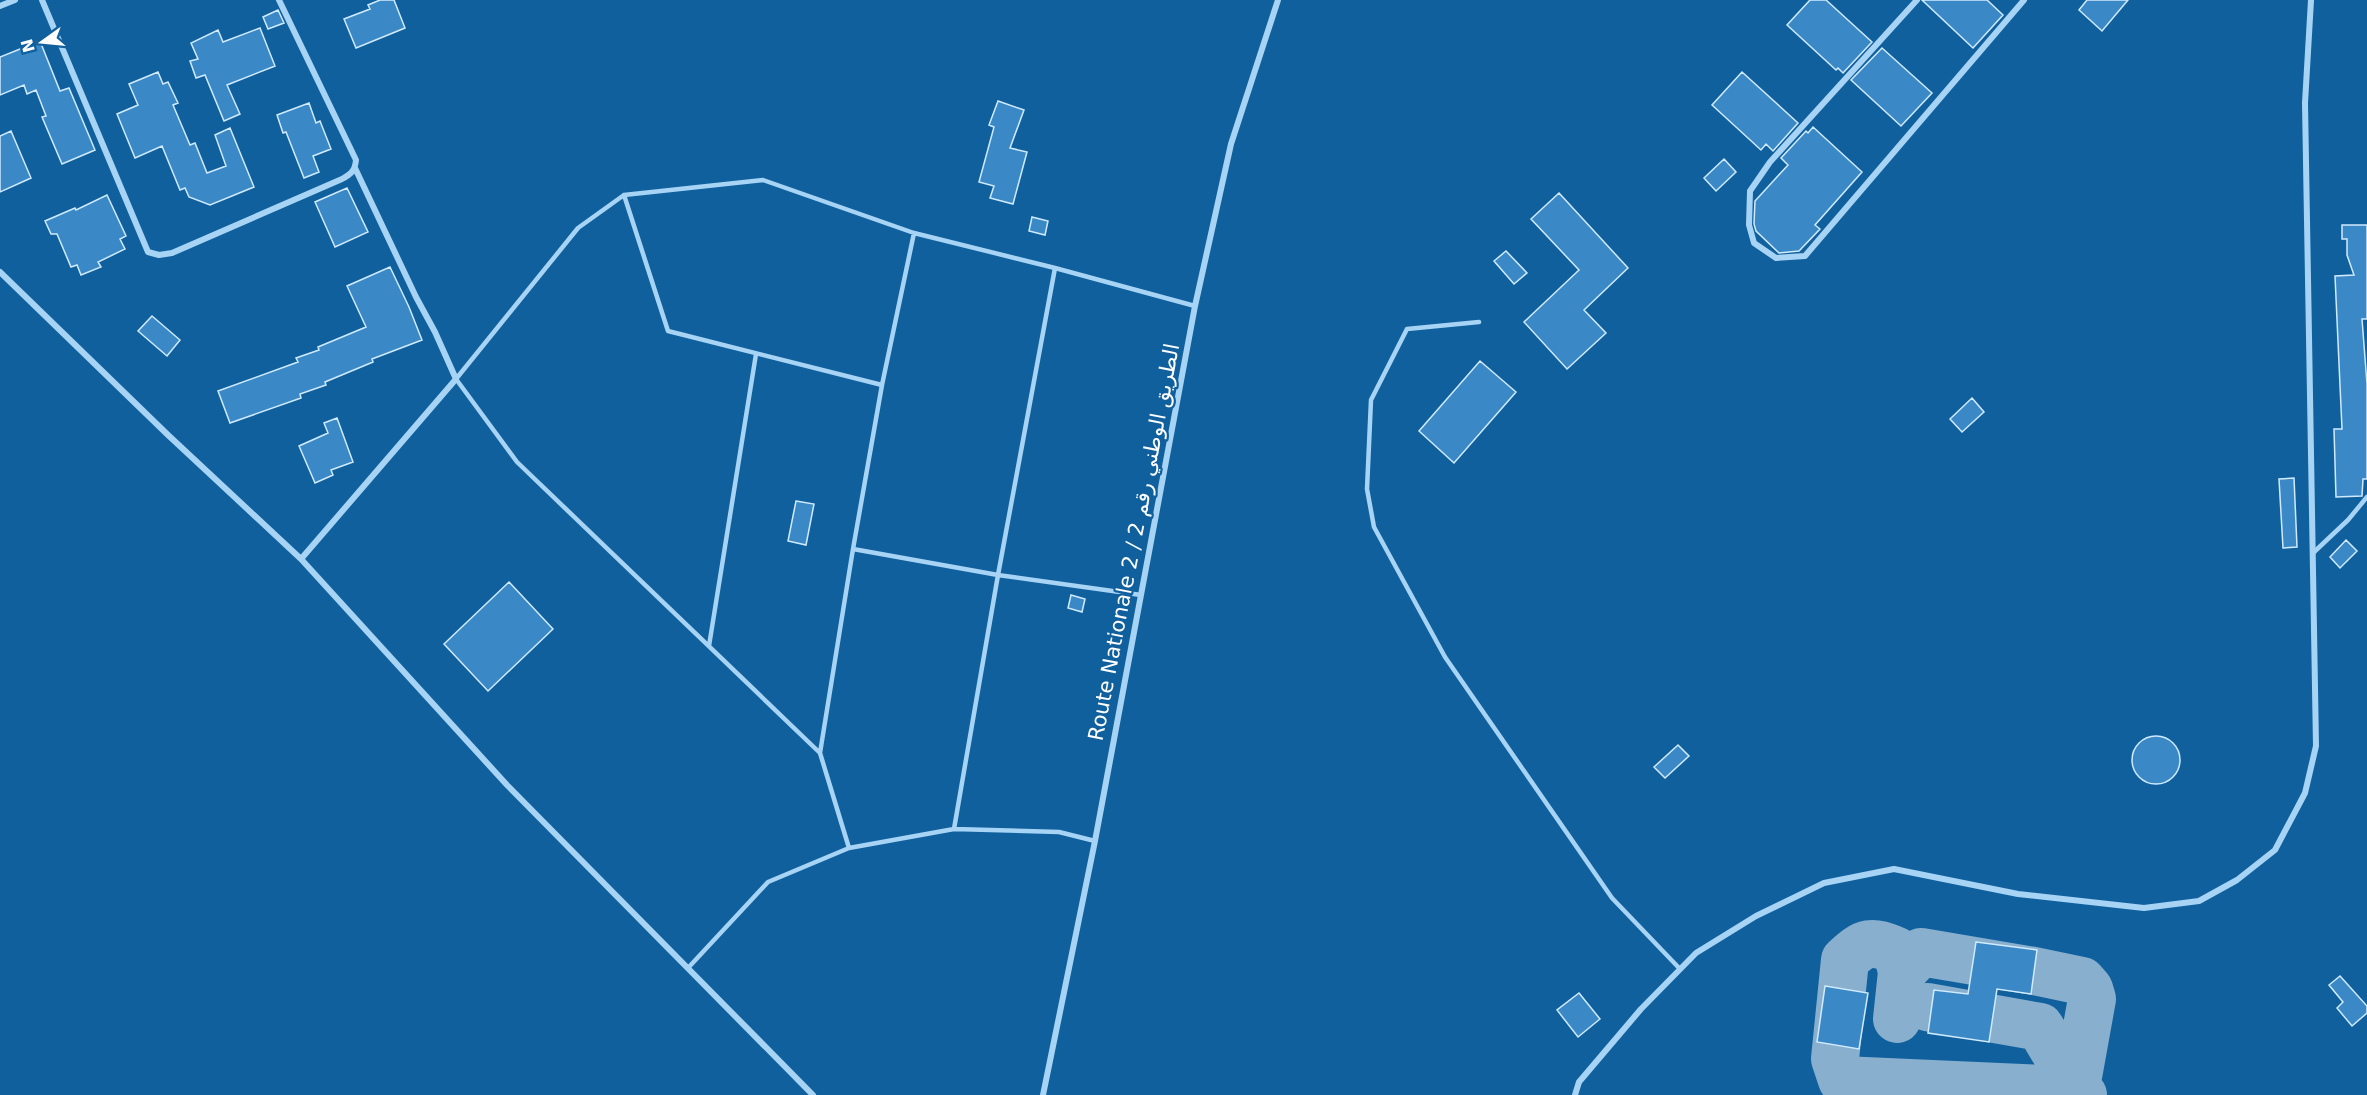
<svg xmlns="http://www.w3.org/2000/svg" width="2367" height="1095" viewBox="0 0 2367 1095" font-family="'DejaVu Sans','Noto Sans Arabic',sans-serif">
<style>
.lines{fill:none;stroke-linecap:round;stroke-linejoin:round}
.taxiway{stroke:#88b0ce;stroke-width:48}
.building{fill:#3a89c6;stroke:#d0eafe;stroke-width:1.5}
.lane{stroke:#a7d4f5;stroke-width:4.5}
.street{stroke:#a7d4f5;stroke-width:6}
.labels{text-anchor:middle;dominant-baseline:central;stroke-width:4.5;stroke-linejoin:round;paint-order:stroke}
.street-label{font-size:21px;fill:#fff;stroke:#11609e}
</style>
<rect width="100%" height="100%" fill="#11609e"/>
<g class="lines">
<path class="taxiway" d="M1902,972l-5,-21c-26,-11 -32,-10 -52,9l-10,99 7,21 225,10 12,2 4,3
M1927,1007l113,20 39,65
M1897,1019l5,-47 19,-20 113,19 48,10 7,8 3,10 -15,83 2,10"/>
</g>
<path class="building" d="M380,0h14l11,28 -49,20 -12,-29 26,-10 -2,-4z
M1810,0h16l46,42 -29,31 -5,-5 -2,2 -49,-45z
M1922,0h65l16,15 -30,33z
M2087,0h41l-26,31 -23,-21z
M278,10l6,13 -16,6 -5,-12z
M260,28l15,38 -48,19 13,29 -16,7 -19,-46 -9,3 -6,-17 8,-2 -7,-16 27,-13 5,12z
M40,41l20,50 9,-3 26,62 -33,14 -20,-47 4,-1 -10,-26 -9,4 -3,-9 -24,10v-38z
M1882,48l50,45 -31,33 -50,-46z
M158,72l5,12 5,-2 10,21 -5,2 17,40 5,-2 12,30 19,-7 -11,-31 15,-7 24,59 -44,18 -21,-8 -4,-9 -5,2 -18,-44 -27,12 -18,-44 21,-9 -9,-21z
M1742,72l56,51 -25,28 -7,-7 -5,6 -49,-45z
M998,101l26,9 -14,38 17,4 -14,52 -23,-6 4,-12 -15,-4 15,-55 -5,-2z
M309,103l7,20 4,-2 11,28 -18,7 6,16 -15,6 -18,-46 -3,1 -6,-18z
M1813,127l49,45 -47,53 5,4 -21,22 -20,2 -23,-22 -2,-7 1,-23 33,-36 -7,-7 25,-27 2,2z
M11,131l20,47 -31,14v-56z
M1724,159l12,13 -20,19 -12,-13z
M347,188l21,44 -33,15 -20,-45z
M1559,193l69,75 -44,42 22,23 -39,36 -43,-47 55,-52 -48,-51z
M107,195l19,41 -6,3 5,10 -27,13 3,5 -20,8 -4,-10 -6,2 -14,-33h-6l-6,-13 30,-13 1,2z
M1032,217l16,4 -3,14 -16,-4z
M2342,225h25v94h-5l5,65v95h-4l-1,17 -26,1 -2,-68h8l-7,-153 19,-1 -7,-20v-16h-5z
M1506,251l21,22 -13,11 -20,-23z
M390,267l19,40 13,33 -50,19 1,3 -48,20 1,3 -26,9 1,4 -71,25 -12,-32 80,-29 -2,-4 23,-8 -1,-3 48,-20 -19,-41z
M152,316l28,24 -13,16 -29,-25z
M1480,361l36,31 -62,71 -35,-32z
M1972,398l12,14 -22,20 -12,-13z
M337,418l16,44 -22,8 2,5 -18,8 -16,-37 29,-13 -4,-10z
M2294,478l3,69 -14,1 -4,-69z
M796,501l18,3 -8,41 -18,-4z
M2346,540l11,11 -17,17 -10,-11z
M509,582l44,47 -65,62 -44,-47z
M1071,595l14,4 -3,13 -14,-4z
M2132 760a24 24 0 1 1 48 0a24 24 0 1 1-48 0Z
M1678,745l11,11 -24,22 -11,-11z
M1976,942l61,8 -6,44 -34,-5 -8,53 -61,-9 6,-43 34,4z
M2340,976l27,30v7l-15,13 -15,-18 6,-6 -14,-17z
M1825,986l43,7 -9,56 -42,-7z
M1579,993l21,26 -22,18 -21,-27z"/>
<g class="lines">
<path class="lane" d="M624,195l44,136 214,54
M1479,322l-72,7 -36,71 -4,89 7,38 71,130 167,241 68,71
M853,549l145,26 143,20
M2313,553l35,-33 19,-23
M709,646l47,-292
M820,753l-303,-291 -61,-83 122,-151 46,-33 139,-15 151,53 141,35 140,38
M954,829l44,-254 57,-307
M849,848l-29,-95 33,-204 29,-164 32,-152
M688,968l80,-86 81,-34 105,-19 105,3 36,9"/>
<path class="street" d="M42,0l106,252 11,3 13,-2 170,-74c9,-5 13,-8 14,-19l-77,-160
M1917,0l-147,162 -20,29 -1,34 5,18 22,15 29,-2 219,-256
M0,6l15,-6
M0,272l168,163 133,124 206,226 306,310
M301,559l155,-180 -21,-47 -19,-35 -61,-129
M1043,1095l52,-254 100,-535 36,-162 47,-144
M1575,1095l4,-13 62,-73 55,-56 60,-37 68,-33 70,-14 124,25 126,14 55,-7 38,-21 38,-30 30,-57 11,-47 -11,-643 6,-103"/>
</g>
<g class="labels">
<g class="street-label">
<text transform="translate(1134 542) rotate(-79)">Route Nationale 2 / الطريق الوطني رقم 2</text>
</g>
</g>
<g transform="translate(42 42) rotate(255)" stroke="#11609e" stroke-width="4.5" paint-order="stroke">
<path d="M0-4.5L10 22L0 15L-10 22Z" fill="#ffffff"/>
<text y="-9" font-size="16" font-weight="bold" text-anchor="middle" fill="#ffffff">N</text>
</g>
</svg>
